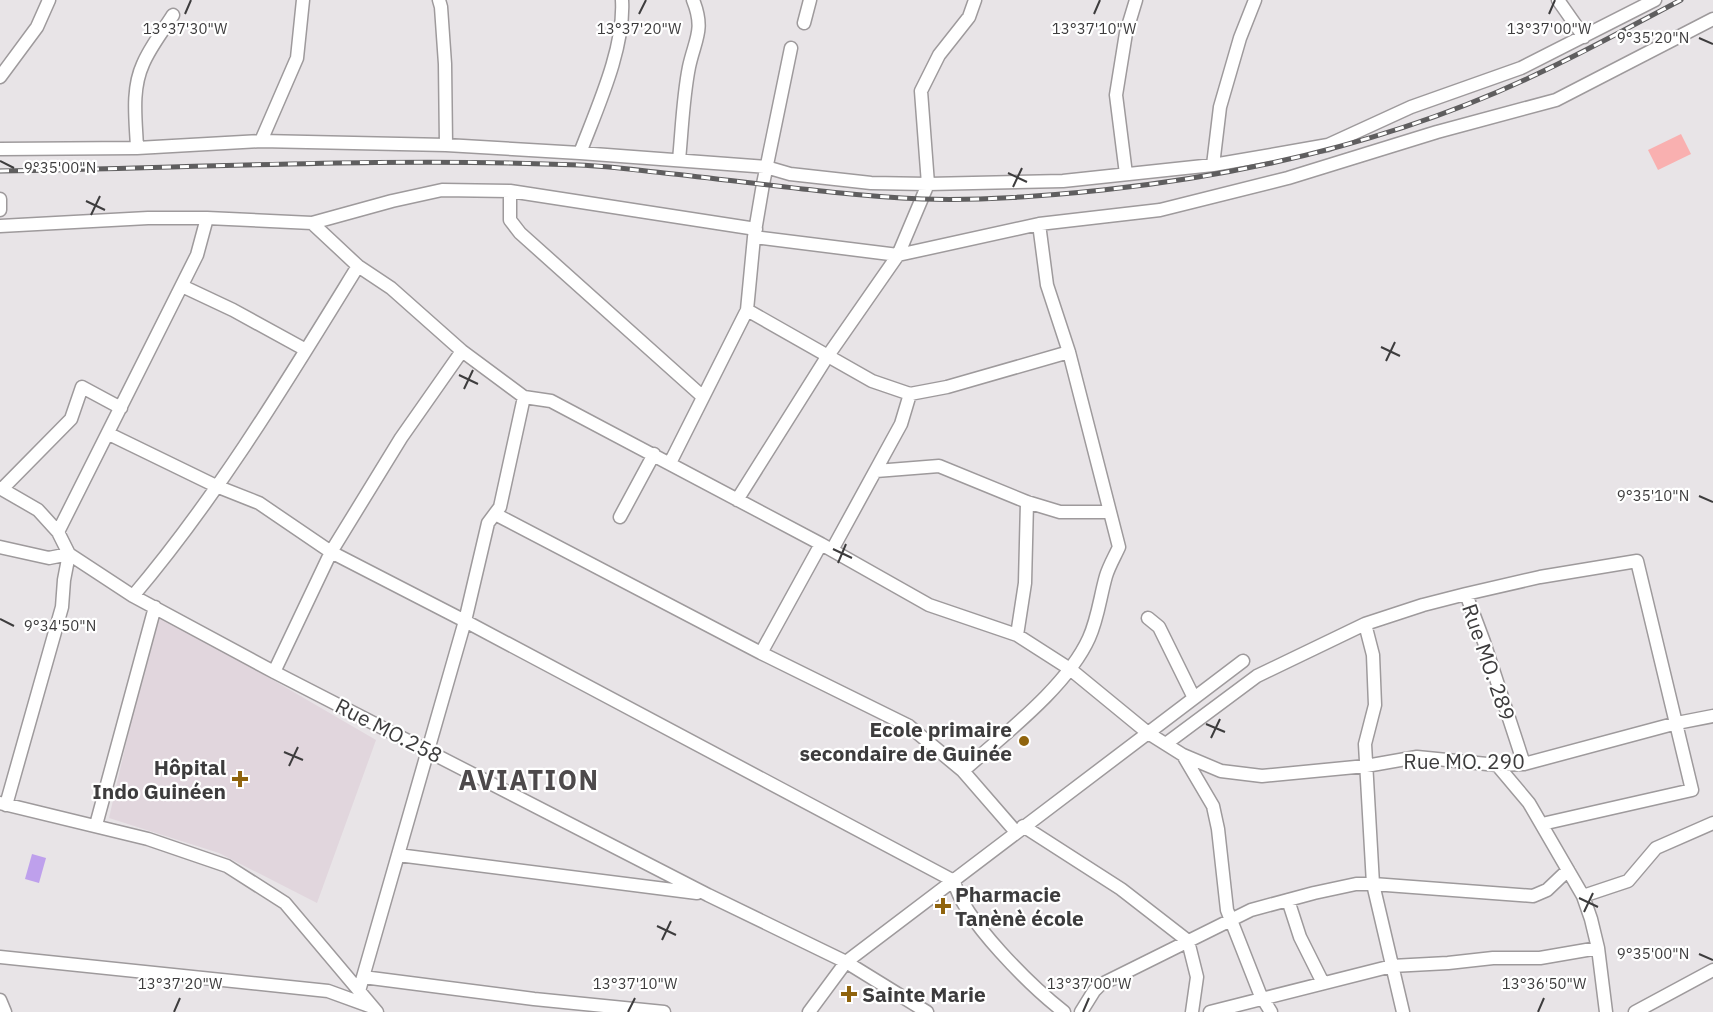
<svg xmlns="http://www.w3.org/2000/svg" width="1713" height="1012" viewBox="0 0 1713 1012" font-family="'IBM Plex Sans',sans-serif">
<style>
.built{fill:#e1d6dd}
.green{fill:#f9b0b0}
.water{fill:#bea0ec}
.lines{fill:none;stroke-linecap:round;stroke-linejoin:round}
.minor-casing{stroke:#9e9a9c;stroke-width:15}
.minor{stroke:#fff;stroke-width:12}
.rail-casing{stroke:#5f5e5f;stroke-width:5}
.rail{stroke:#fff;stroke-width:3;stroke-dasharray:9;stroke-linecap:butt}
.ticks{fill:none;stroke:#3d3c3d;stroke-width:2}
.poi-dot{fill:#90640d;stroke:#fff;stroke-width:2}
.labels{text-anchor:middle;dominant-baseline:central;stroke-width:4.5;stroke-linejoin:round;paint-order:stroke}
.street-label{font-size:21px;fill:#3d3c3d;stroke:#fff}
.poi-label{font-size:21px;font-weight:bold;fill:#3d3c3d;stroke:#fff;text-anchor:end}
.district-label{font-size:27px;font-weight:bold;letter-spacing:1.5px;fill:#4d494b;stroke:#fff}
.ticks-label{font-size:15px;text-anchor:middle;fill:#3d3c3d;stroke:#fff;stroke-width:4.5;stroke-linejoin:round;paint-order:stroke}
</style>
<rect width="100%" height="100%" fill="#e8e4e7"/>
<path class="built" d="M156,612l220,128 -59,163 -98,-50 -110,-35z"/>
<path class="green" d="M1681,134l10,20 -33,16 -10,-20z"/>
<path class="water" d="M32,854l14,4 -7,25 -14,-4z"/>
<g class="lines">
<defs>
<path id="minor" d="M439,0l2,7 4,57 1,81
M1558,0l26,37
M804,23l6,-23
M0,77l37,-50 12,-27
M261,141l36,-83 6,-58
M137,148c-1,-27 -6,-58 6,-84 7,-17 20,-33 30,-49
M0,149l137,-1 124,-7 185,4 134,8 186,14 24,7 81,9 57,1 135,-3 150,-16 115,-20 83,-38 110,-39 134,-68
M580,153c17,-45 45,-105 42,-153
M679,160c3,-31 4,-63 10,-93 6,-28 16,-37 4,-67
M1213,165l7,-58 20,-69 15,-38
M1126,174l-10,-79 10,-62 10,-33
M510,191v29l10,13 182,163
M0,199v11
M312,223l46,43 33,22 71,63 62,46 27,4 270,143 108,61 88,30 53,34 78,64 35,22 38,16 41,5 104,-10 51,-9 80,8 27,-1 153,-41 36,-7
M0,226l148,-8h59l105,5 80,-22 50,-11 68,1 246,38
M754,237l144,18 141,-31 121,-14 128,-32 149,-46 119,-32 157,-81
M182,286l51,24 73,40
M747,310l125,71 38,13 37,-7 122,-35
M109,434l107,52 43,17 72,49 134,69 489,260c9,39 78,106 110,131
M670,463l77,-153 7,-73 9,-53 28,-136
M876,471l63,-5 88,36 33,10h50
M0,488l38,22 20,22 11,22 64,42 141,76 434,223 138,67 81,50
M2,489l69,-70 11,-32 39,21
M737,500l90,-143 71,-102 30,-71 -7,-93 18,-36 30,-38 6,-17
M495,514l266,139 148,73 54,45 53,61
M620,517l34,-63
M58,532l139,-277 10,-37
M0,547l49,11 20,-4 -5,26 -2,27 -56,198
M832,550l69,-126 9,-30
M1466,594l18,48 40,122
M133,596c85,-100 156,-218 225,-330
M1148,618l11,9 35,71
M1365,624l8,31 2,50 -10,39 8,140 30,128
M1017,635l8,-52 2,-81
M761,653l60,-109
M274,672l57,-120 70,-114 61,-87
M1167,743l90,-67 108,-52 58,-19 43,-11 74,-17 97,-16 55,229 -150,34
M1183,755l30,51 5,23 9,81 33,84 11,18
M1497,765l32,38 54,93 8,23 7,29 8,64
M963,771c40,-36 104,-84 126,-133 9,-20 11,-41 17,-62 3,-10 9,-20 13,-29l-50,-195 -22,-67 -8,-61
M0,803l148,36 79,27 58,37 92,109
M96,825l59,-218
M1023,826l98,63 67,52 9,36 -5,35
M398,855l299,38
M1583,896l45,-15 28,-33 57,-25
M1288,900l12,37 23,46
M0,957l328,34 44,16
M363,977l171,22 130,13
M359,991l106,-370 23,-98 12,-16 24,-110
M0,1000l5,12
M809,1012l37,-50 397,-301
M1081,1012l13,-21 6,-6 151,-75 63,-17 42,-9h17l160,12 14,-6 21,-20
M1210,1012l182,-46 56,-3 45,-5h47l58,-10
M1635,1012l78,-42"/>
</defs>
<use href="#minor" class="minor-casing"/>
<use href="#minor" class="minor"/>
<defs>
<path id="rail" d="M0,171c193,-3 386,-14 579,-6 28,1 57,5 85,8 86,9 172,22 258,26 61,2 121,-3 181,-9 148,-16 297,-51 432,-115 50,-23 98,-50 146,-75"/>
</defs>
<use href="#rail" class="rail-casing"/>
<use href="#rail" class="rail"/>
</g>
<path class="ticks" d="M185,14l6,-14M639,14l7,-14M1094,14l6,-14M1549,14l6,-14M1699,38l14,6M0,161l14,7M1008,173l19,9M1013,187l9,-19M86,201l19,9M91,215l9,-19M1381,347l19,9M1386,361l9,-19M459,375l19,9M464,389l9,-19M1699,496l14,6M833,549l19,9M838,563l8,-19M0,619l14,7M1206,724l19,8M1211,738l9,-19M284,752l19,8M289,766l9,-19M1579,898l19,9M1584,912l9,-19M657,926l19,9M662,940l9,-19M1699,954l14,6M174,1012l6,-14M628,1012l7,-14M1083,1012l6,-14M1538,1012l6,-14"/>
<g class="poi-dot">
<circle cx="1024" cy="741" r="6"/>
<path d="M237 770h6v6h6v6h-6v6h-6v-6h-6v-6h6z"/>
<path d="M940 897h6v6h6v6h-6v6h-6v-6h-6v-6h6z"/>
<path d="M846 985h6v6h6v6h-6v6h-6v-6h-6v-6h6z"/>
</g>
<g class="labels">
<g class="street-label">
<text transform="translate(1489 662) rotate(71)">Rue MO. 289</text>
<text transform="translate(389 730) rotate(27)">Rue MO.258</text>
<text x="1464" y="761">Rue MO. 290</text>
</g>
<g class="poi-label">
<text x="1012" y="729">Ecole primaire<tspan x="1012" dy="24">secondaire de Guinée</tspan></text>
<text x="226" y="767">Hôpital<tspan x="226" dy="24">Indo Guinéen</tspan></text>
<text x="955" y="894" text-anchor="start">Pharmacie<tspan x="955" dy="24">Tanènè école</tspan></text>
<text x="862" y="994" text-anchor="start">Sainte Marie</text>
</g>
<g class="district-label">
<text x="529" y="779">AVIATION</text>
</g>
</g>
<g class="ticks-label">
<text x="185" y="34">13°37'30"W</text>
<text x="639" y="34">13°37'20"W</text>
<text x="1094" y="34">13°37'10"W</text>
<text x="1549" y="34">13°37'00"W</text>
<text x="1653" y="43">9°35'20"N</text>
<text x="60" y="173">9°35'00"N</text>
<text x="1653" y="501">9°35'10"N</text>
<text x="60" y="631">9°34'50"N</text>
<text x="1653" y="959">9°35'00"N</text>
<text x="180" y="989">13°37'20"W</text>
<text x="635" y="989">13°37'10"W</text>
<text x="1089" y="989">13°37'00"W</text>
<text x="1544" y="989">13°36'50"W</text>
</g>
</svg>
